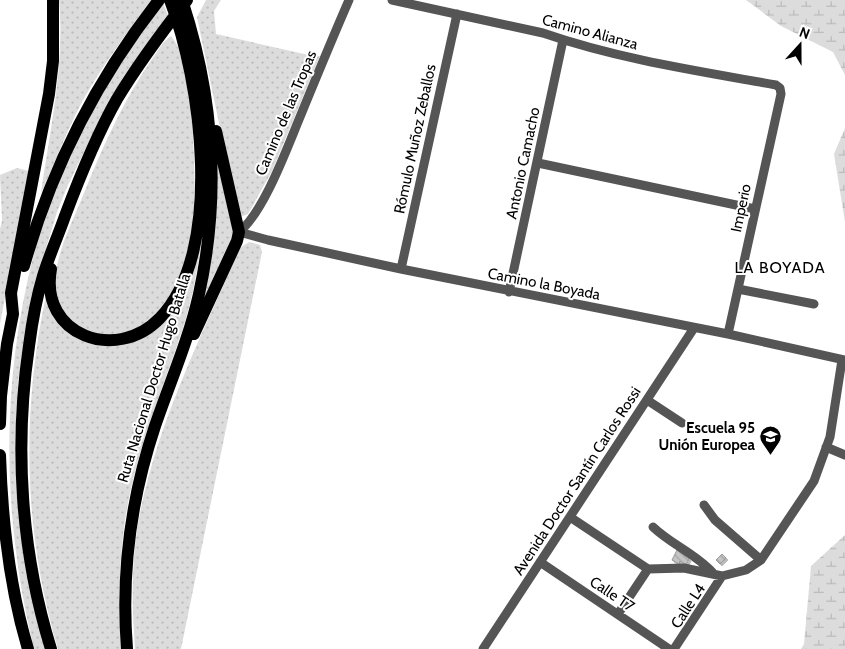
<svg xmlns="http://www.w3.org/2000/svg" width="845" height="649" viewBox="0 0 845 649" font-family="Cabin,sans-serif">
<style>
.grass{fill:url(#grass-dots)}
.wetland{fill:url(#wetland-marsh)}
.building{fill:url(#building-back-hatch);stroke:#999;filter:url(#shadow)}
.lines{fill:none;stroke-linecap:round;stroke-linejoin:round}
.minor{stroke:#555;stroke-width:9}
.highway{stroke:#000;stroke-width:12}
.labels{text-anchor:middle;dominant-baseline:central;stroke-width:4;stroke-linejoin:round;paint-order:stroke}
.street-label{font-size:15px;fill:#000;stroke:#fff}
.poi-label{font-size:15px;font-weight:bold;fill:#000;stroke:#fff;text-anchor:end}
.neighbourhood-label{font-size:16px;letter-spacing:1px;fill:#000;stroke:#fff}
</style>
<defs>
<pattern id="grass-dots" width="8" height="8" patternUnits="userSpaceOnUse" patternTransform="scale(1.25)"><rect width="8" height="8" fill="#dcdcdc"/><path d="M2 2h.1M6 6h.1" fill="none" stroke="#bbb" stroke-width="1.8" stroke-linecap="round"/></pattern>
<pattern id="wetland-marsh" width="20" height="14" patternUnits="userSpaceOnUse" patternTransform="scale(1.25)"><rect width="20" height="14" fill="#dcdcdc"/><path d="M1 5h8M5 5V1M11 12h8M15 12V8" fill="none" stroke="#bbb"/></pattern>
<pattern id="building-back-hatch" width="6" height="6" patternUnits="userSpaceOnUse" patternTransform="scale(1.25)"><rect width="6" height="6" fill="#c4c4c4"/><path d="M-1 5l2 2M0 0l6 6M5-1l2 2" fill="none" stroke="#a7a7a7"/></pattern>
<filter id="shadow"><feDropShadow dx="2" dy="2" stdDeviation="0" flood-color="#0004"/></filter>
</defs>
<rect width="100%" height="100%" fill="#fff"/>
<path class="grass" d="M59,0h92c-24,33 -49,66 -69,102 -16,30 -27,61 -41,91 9,-64 24,-127 18,-193z
M206,0h15l-7,11 2,23 88,20 16,2 -48,115 -24,43 -5,2 -3,-1 -3,-5 -40,-193z
M163,3l5,12 -44,61 -26,47 -30,62 -11,27 -19,63 -15,75 -5,31 -2,42 29,226h-11c-34,-141 -34,-281 7,-421 9,-26 18,-53 30,-77 8,-16 17,-31 26,-47 7,-12 13,-25 20,-36 15,-22 31,-43 46,-65z
M171,36c18,21 21,75 22,102 3,49 5,121 -25,162 -10,15 -26,29 -44,34 -30,8 -68,-13 -69,-46 -1,-31 16,-63 27,-90 19,-48 41,-97 70,-139 6,-8 10,-17 19,-23z
M217,161l17,74 -29,67v-22z
M17,168l12,3 -29,153v-95l2,-8 -2,-46z
M206,207c-5,40 -10,79 -22,118 -17,52 -38,102 -51,155 -14,56 -15,112 -12,169h-63c-34,-115 -37,-231 -13,-349l1,-1c8,11 15,25 24,34 6,6 16,9 24,11 40,9 74,-19 92,-53 13,-25 15,-57 20,-84z
M249,242l11,3 2,7 -81,397h-46c-3,-42 -4,-83 3,-125 17,-97 63,-187 102,-276z"/>
<path class="wetland" d="M746,0h99v75l-12,-23 -52,-26z
M845,128v94l-11,-68z
M845,535v114h-44l3,-5 7,-78z"/>
<path class="building" d="M677,550l12,9 -3,6 -6,-4 -1,3 -7,-4z
M722,554l4,4 -6,6 -4,-4z"/>
<g class="lines">
<path class="minor" d="M392,0l151,33c75,26 155,38 233,52l4,3 1,6 -53,240
M538,163l217,46
M239,232l29,8 133,29 327,65 117,26
M239,232c25,-20 48,-84 61,-115 16,-39 32,-78 49,-117
M401,269l56,-255
M738,289l76,15
M509,292l54,-252
M647,400l35,23
M826,447l19,8
M704,505l11,15 46,40
M570,517l78,52 36,-1 38,8 24,-6 15,-10 53,-79 16,-44 12,-77
M653,527c19,18 43,27 60,46
M540,562l129,87
M618,614l30,-45
M483,649l211,-321
M674,649l48,-73"/>
<path class="highway" d="M24,266c27,-97 73,-187 135,-266
M51,269c-12,67 66,94 109,49 65,-68 41,-238 10,-318
M194,334l43,-93 2,-9 -23,-101
M0,424l1,-28 6,-52 6,-30 -2,-21 38,-199 4,-33v-61
M0,455c2,65 9,131 28,194
M51,649c-30,-97 -37,-202 -22,-303 3,-23 7,-47 14,-70 6,-20 15,-40 22,-60 15,-40 31,-80 52,-117 21,-35 45,-67 70,-99
M127,649c-6,-76 4,-151 28,-223 15,-44 34,-87 44,-132 22,-100 15,-197 -17,-294"/>
</g>
<defs>
<symbol id="school-pin" viewBox="-11 -11 22 30"><path d="M0 17L-7.5 6A9.5 9.5 0 1 1 7.5 6Z" fill="#000" stroke="#fff"/><path d="M0-5L7-2L0 1L-7-2ZM-4 1L0 2.5L4 1V4Q0 6-4 4Z" fill="#fff"/></symbol>
</defs>
<g fill-rule="evenodd">
<use href="#school-pin" x="758" y="424" width="25" height="34"/>
</g>
<g class="labels">
<g class="street-label">
<text transform="translate(590 32) rotate(15)">Camino Alianza</text>
<text transform="translate(286 113) rotate(-67)">Camino de las Tropas</text>
<text transform="translate(415 139) rotate(-78)">Rómulo Muñoz Zeballos</text>
<text transform="translate(523 163) rotate(-78)">Antonio Camacho</text>
<text transform="translate(741 208) rotate(-78)">Imperio</text>
<text transform="translate(544 284) rotate(11)">Camino la Boyada</text>
<text transform="translate(154 378) rotate(-73)">Ruta Nacional Doctor Hugo Batalla</text>
<text transform="translate(577 481) rotate(-57)">Avenida Doctor Santín Carlos Rossi</text>
<text transform="translate(612 594) rotate(34)">Calle T7</text>
<text transform="translate(688 606) rotate(-57)">Calle L4</text>
</g>
<g class="poi-label">
<text x="755" y="428">Escuela 95<tspan x="755" dy="17">Unión Europea</tspan></text>
</g>
<g class="neighbourhood-label">
<text x="780" y="267">LA BOYADA</text>
</g>
</g>
<g transform="translate(800 45) rotate(21)" stroke="#ffffff" stroke-width="4" paint-order="stroke">
<path d="M0-4L9 19L0 12L-9 19Z" fill="#000000"/>
<text y="-8" font-size="14" font-weight="bold" text-anchor="middle" fill="#000000">N</text>
</g>
</svg>
